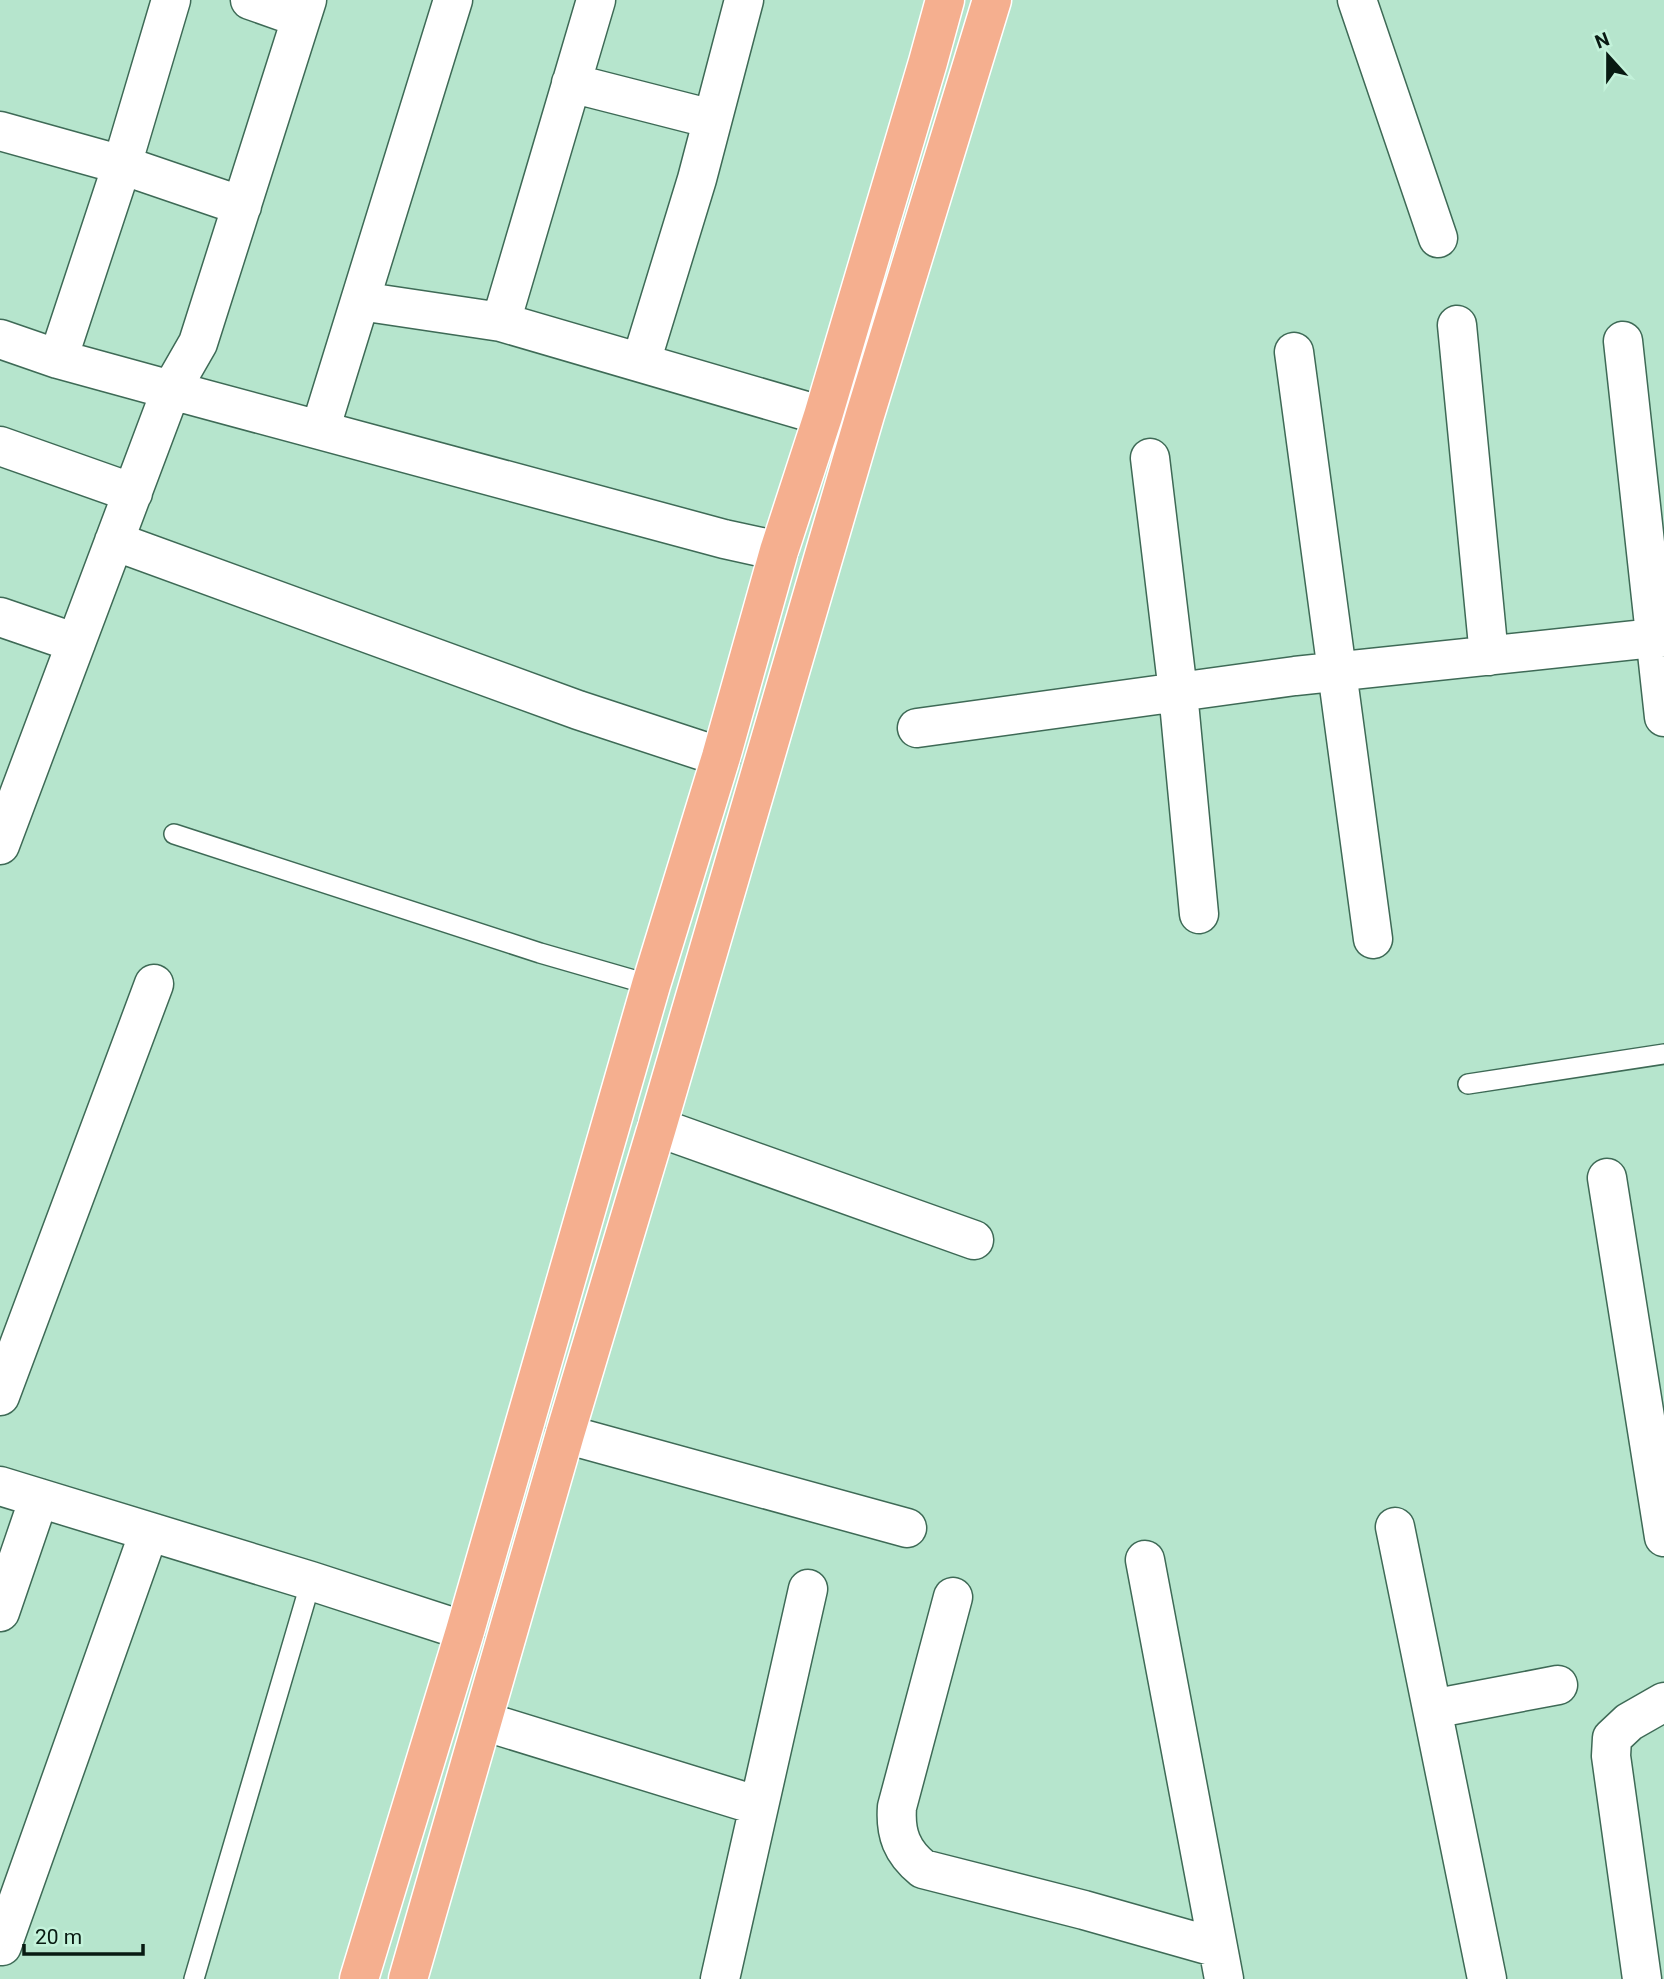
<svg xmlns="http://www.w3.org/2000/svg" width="1664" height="1979" viewBox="0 0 1664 1979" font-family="Roboto,sans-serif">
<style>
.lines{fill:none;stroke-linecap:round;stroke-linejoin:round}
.service-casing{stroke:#3e6a56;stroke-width:22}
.minor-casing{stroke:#3e6a56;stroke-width:41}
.primary-casing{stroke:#fff;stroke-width:41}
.service{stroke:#fff;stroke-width:19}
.minor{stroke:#fff;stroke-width:38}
.primary{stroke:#f5af8f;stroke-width:38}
</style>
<rect width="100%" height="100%" fill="#b6e5cd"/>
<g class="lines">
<defs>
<path id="service" d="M174,834l366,119 111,32
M1468,1084l196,-30
M194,1979l117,-398"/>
<path id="minor" d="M250,0l51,18
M1357,0l81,238
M571,83l141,36
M0,131l122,34 120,41
M360,301l141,21 322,94
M501,322l95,-322
M1457,325l32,331
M0,339l58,20 113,31 27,-47 109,-343
M1623,341l41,376
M1294,352l79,587
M58,359l64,-194 49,-165
M641,362l56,-183 47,-179
M320,430l133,-430
M0,446l133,47
M1150,458l28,234 21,222
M114,541l464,169 143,47
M0,617l76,26
M917,728l378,-52 369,-39
M0,845l171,-455 553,149 55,12
M657,1127l317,113
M1607,1178l57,359
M0,1396l154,-412
M565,1434l342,94
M0,1486l311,95 154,50
M1395,1527l92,452
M1145,1560l79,419
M953,1597l-56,210c-2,27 5,45 26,62l161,41 134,38
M0,1612l39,-114
M1432,1709l126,-24
M483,1721l276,85
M2,1946l147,-414
M720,1979l88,-390
M1642,1979l-31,-223 1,-18 17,-16 35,-20"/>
<path id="primary" d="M359,1979l106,-348 186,-646 70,-228 58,-206 44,-135 105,-354 17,-62
M408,1979l157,-545 92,-307 208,-712 127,-415"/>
</defs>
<use href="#service" class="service-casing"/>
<use href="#minor" class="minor-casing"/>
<use href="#primary" class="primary-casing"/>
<use href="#service" class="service"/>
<use href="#minor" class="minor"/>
<use href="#primary" class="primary"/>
</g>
<g transform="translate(1608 56) rotate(339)" stroke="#c3f2da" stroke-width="5" paint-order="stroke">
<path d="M0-5L12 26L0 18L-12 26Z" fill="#081a12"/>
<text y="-10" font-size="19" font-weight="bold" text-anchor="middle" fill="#081a12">N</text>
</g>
<path d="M24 1944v10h119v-10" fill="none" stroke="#081a12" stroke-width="3.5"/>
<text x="35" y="1944" font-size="21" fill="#081a12" stroke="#c3f2da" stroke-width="5" paint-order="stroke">20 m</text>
</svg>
